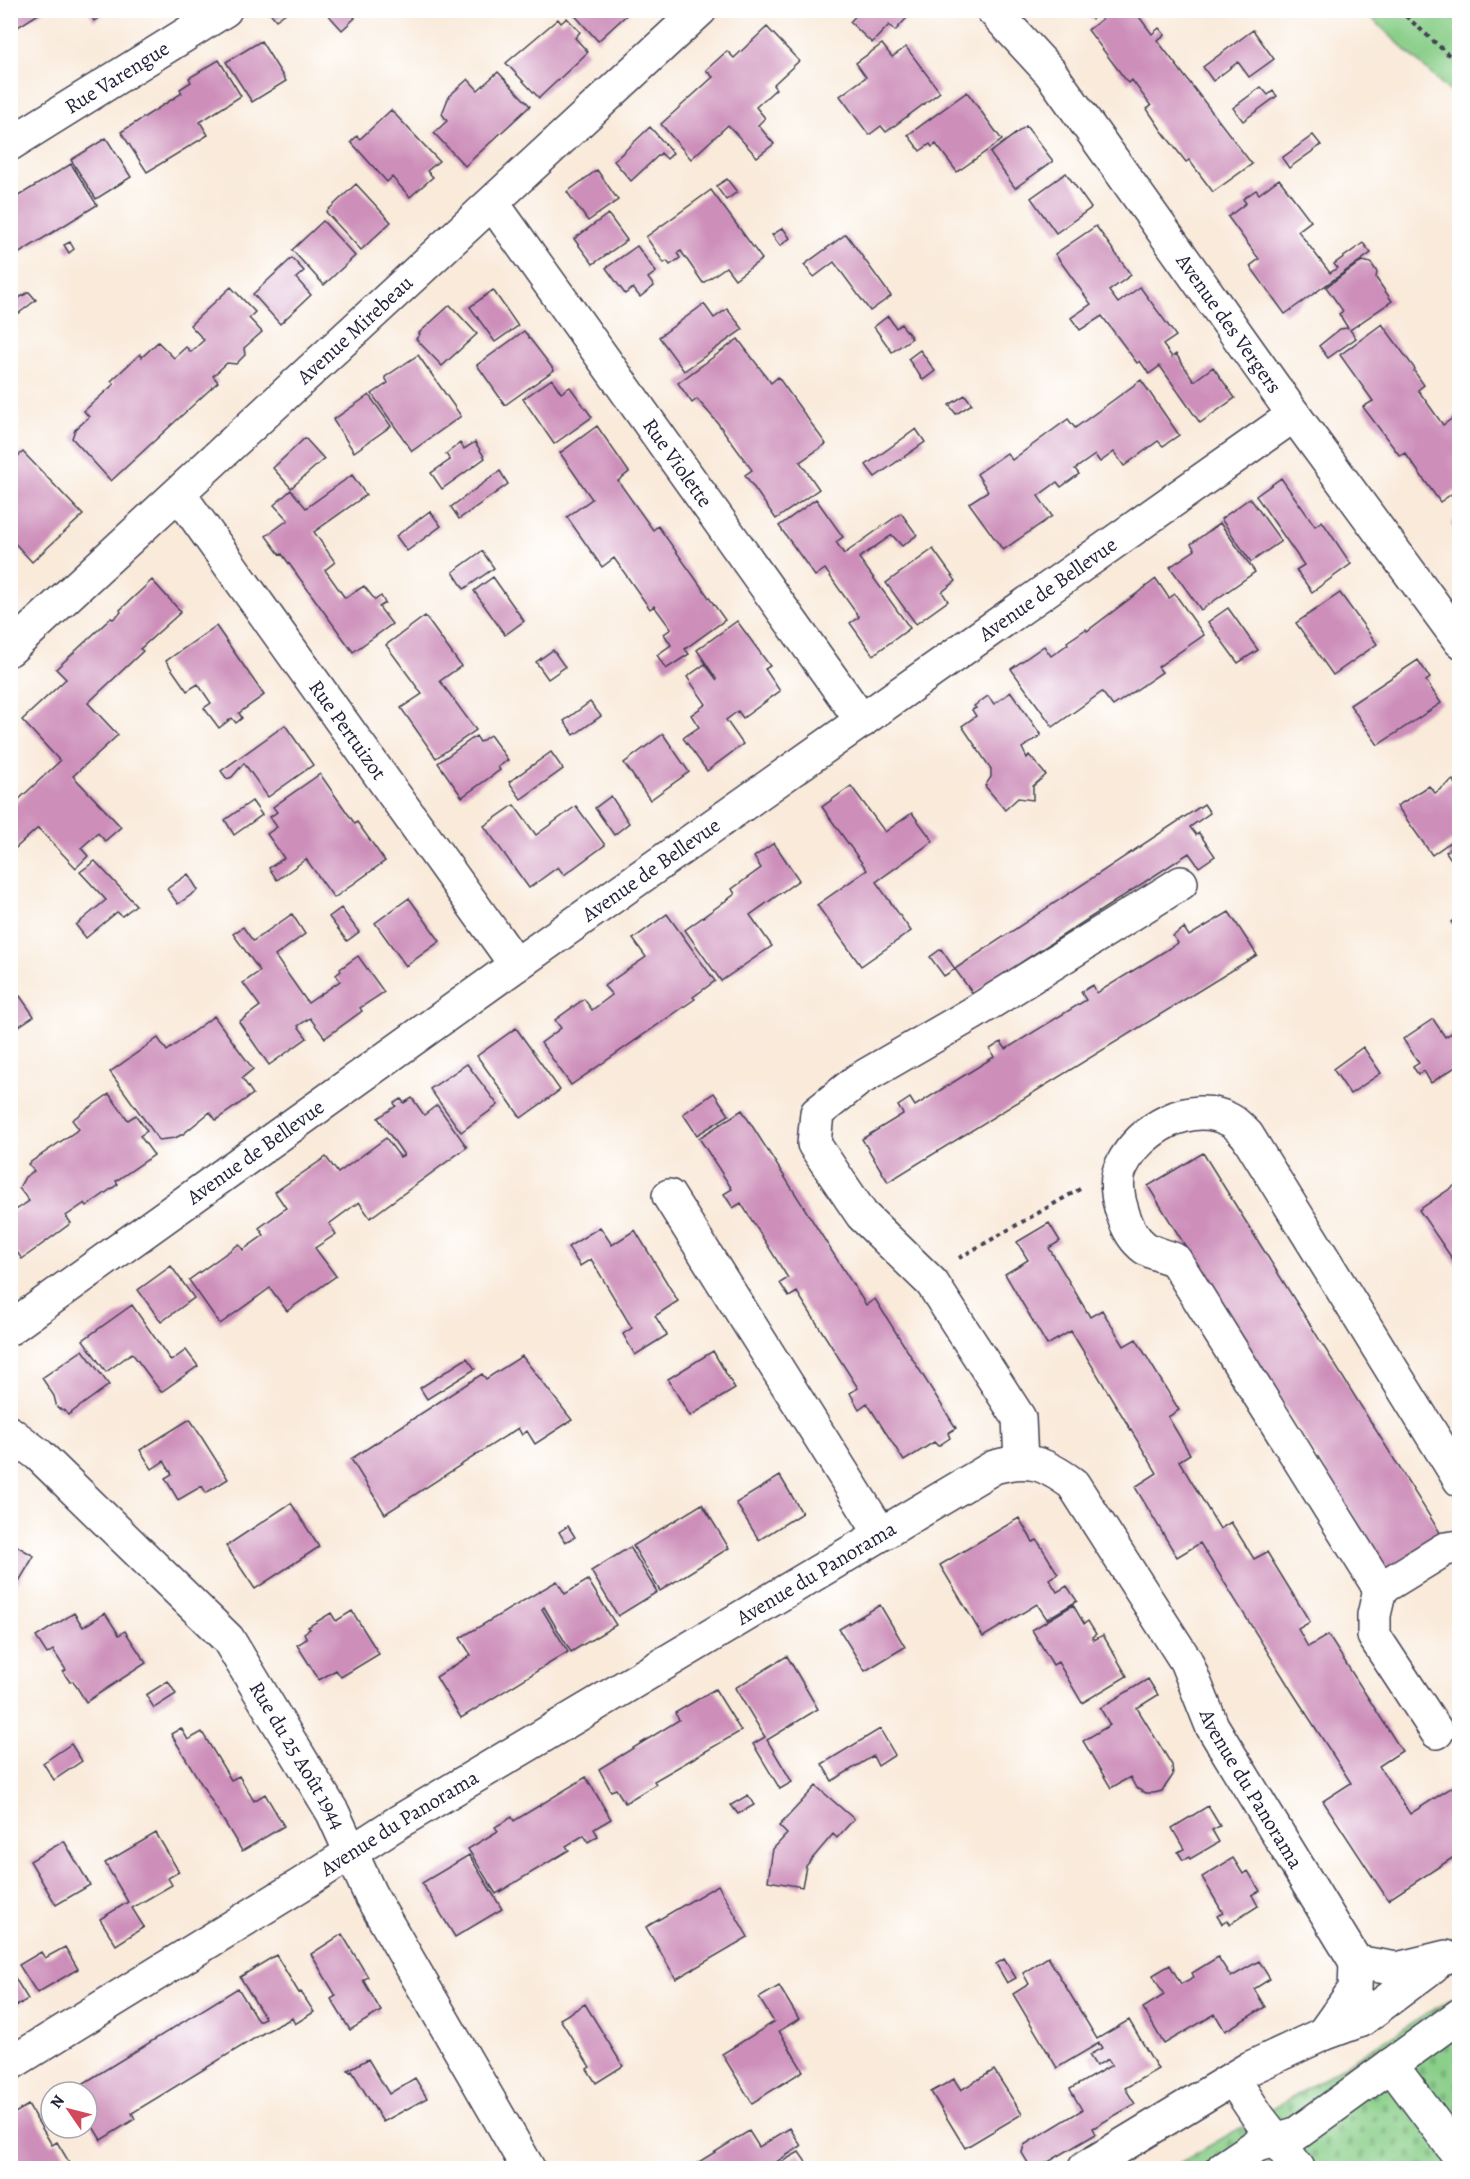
<svg xmlns="http://www.w3.org/2000/svg" width="1470" height="2179" viewBox="0 0 1470 2179" font-family="Alegreya,serif">
<style>
.cemetery{fill:url(#cemetery-stones);stroke:#567862;stroke-width:1.5}
.pitch{fill:#89ce88;stroke:#567862;stroke-width:1.5}
.building{fill:#cd8fba}
.lines{fill:none;stroke-linecap:round;stroke-linejoin:round}
.minor-casing{stroke:#424053;stroke-width:36}
.path{stroke:#424053;stroke-width:4;stroke-dasharray:4.5 4.5;stroke-linecap:butt}
.minor{stroke:#fff;stroke-width:33}
.labels{text-anchor:middle;dominant-baseline:central;stroke-width:4.5;stroke-linejoin:round;paint-order:stroke}
.street-label{font-size:21px;fill:#22223b;stroke:#fff}
</style>
<defs>
<pattern id="cemetery-stones" width="16" height="16" patternUnits="userSpaceOnUse" patternTransform="scale(1.5)"><rect width="16" height="16" fill="#89ce88"/><path d="M2 7V4a2 2 0 0 1 4 0v3zM10 15v-3a2 2 0 0 1 4 0v3z" fill="#76b176"/></pattern>
</defs>
<rect width="100%" height="100%" fill="#fff"/>
<filter id="ink" filterUnits="userSpaceOnUse"><feTurbulence type="fractalNoise" baseFrequency=".0167" numOctaves="2"/><feDisplacementMap in="SourceGraphic" scale="12" xChannelSelector="R" yChannelSelector="G"/><feConvolveMatrix kernelMatrix="1 2 1 2 8 2 1 2 1" color-interpolation-filters="sRGB"/></filter>
<filter id="wash" filterUnits="userSpaceOnUse"><feTurbulence type="fractalNoise" baseFrequency=".008" numOctaves="4" result="noise"/><feDisplacementMap in="SourceGraphic" scale="24" xChannelSelector="R" yChannelSelector="G"/><feGaussianBlur stdDeviation="1.35" result="paint"/><feColorMatrix in="noise" values="0 0 0 0 0 0 0 0 0 0 0 0 0 0 0 0 0 1.4 0 .05"/><feComposite in="paint" operator="in"/></filter>
<g filter="url(#wash)">
<rect width="100%" height="100%" fill="#f9eada"/>
<path class="cemetery" d="M1459,1994v174h-288l126,-73z"/>
<path class="pitch" d="M1364,11h95v89z"/>
<g id="blocks">
<path class="building" d="M10,10h35l-35,22z
M88,10h22l-16,11z
M268,10h22l-14,10z
M324,10h24l7,8 -13,12z
M570,10h62l-34,31z
M861,10h53l-19,21 -6,-6 -17,18 -22,-21z
M1085,10h19l-12,9z
M1114,10h20l18,24 7,-6 6,7 -8,5 95,124 -39,28 -24,-32 -3,2 -24,-31 -15,-22 4,-3 -19,-26 -4,3 -40,-53z
M1449,10h11v10z
M567,18l13,14 -5,6 13,14 -49,46 -33,-35 52,-44 3,4z
M767,27l32,34 -26,24 3,4 -20,18 9,11 -7,7 16,19 -17,13 -29,-32 -37,34 -30,-35 52,-47 -7,-7 21,-19 7,7z
M1253,30l21,29 -25,18 -11,-15 -25,19 -10,-14z
M261,41l25,40 -34,21 -26,-40z
M882,44l10,13 14,-10 34,45 -54,40 -5,-6 -12,9 -29,-39 26,-19 -10,-14z
M219,60l22,36 -41,26 8,13 -61,37 -26,-40 61,-39 -2,-4 11,-7 -2,-4z
M498,72l32,34 -65,60 -31,-33 13,-12 -5,-7 7,-18 19,-17 10,11z
M1261,87l7,8 5,-4 4,5 -34,25 -10,-13z
M967,92l35,48 -45,32 -21,-28 -4,3 -2,-3 -10,7 -12,-16z
M391,110l48,51 -12,10 6,6 -23,20 -18,-20 -5,5 -36,-40 6,-6 3,3z
M1026,126l27,35 -38,27 -25,-35z
M650,127l23,26 -6,6 -6,-6 -30,28 -17,-20z
M1313,135l8,10 -32,23 -7,-10z
M106,138l25,39 -35,22 -25,-39z
M71,164l26,41 -87,54v-58z
M597,170l21,30 -30,21 -21,-29z
M1066,173l25,35 -35,25 -25,-35z
M727,179l10,13 -11,8 -10,-14z
M1279,179l32,42 -13,10 32,42 7,-5 -3,-4 29,-21 8,10 -86,61 -35,-48 9,-7 -31,-42 18,-14 -3,-4 13,-9 3,4z
M356,184l35,38 -30,28 -35,-38z
M711,190l51,69 -27,20 -9,-12 -23,16 -22,-32 -4,2 3,5 -10,7 -3,-4 -3,2 -18,-26z
M608,214l19,26 -34,24 -19,-25z
M323,221l32,35 -31,29 -32,-35z
M1096,226l35,49 -22,16 9,12 22,-16 36,49 -13,9 9,12 4,-3 18,27 19,-14 22,31 -35,25 -40,-57 -11,8 -9,-13 -3,2 -35,-47 -22,14 -9,-12 20,-14 -36,-50z
M783,228l7,10 -10,8 -8,-11z
M846,234l45,62 -21,15 -36,-49 -20,15 -10,-12z
M70,242l4,7 -5,4 -5,-8z
M637,246l19,26 -8,6 6,8 -14,11 -7,-9 -8,6 -19,-26z
M292,258l12,13 -8,7 15,17 -31,29 -27,-30z
M1362,261l9,2 6,9 -1,6 16,23 -42,29 6,8 -28,20 -9,-12 21,-17 8,-1 -9,-14 4,-3 -17,-24z
M231,287l24,25 -6,6 13,14 -18,16 1,7 -9,9 -9,-1 -14,13 5,6 -107,99 -39,-43 3,-8 14,-13 -5,-6 30,-27 -3,-3 29,-27 2,3 16,-15 16,16 12,-11 5,5 13,-12 -14,-15z
M493,290l25,36 -23,16 -25,-35z
M29,292l7,8 -26,20v-17z
M704,304l10,14 13,-9 16,20 -59,42 -25,-34z
M450,305l27,29 -35,32 -26,-27 4,-5 -1,-1z
M888,316l8,12 5,-4 11,14 -20,14 -18,-25z
M1382,324l33,45 -1,2 10,14 -6,5 25,35 17,-12v75l-20,14 -35,-49 -5,3 -37,-49 10,-6 -33,-46z
M524,331l30,39 -49,35 -28,-40z
M738,339l33,44 7,-6 48,67 -26,18 19,27 -43,30 -31,-44 7,-5 -35,-48 -20,-23 -5,4 -14,-20z
M920,350l15,21 -12,9 -15,-21z
M418,355l43,61 -49,35 -40,-57 16,-11 -3,-6z
M552,379l9,14 9,-6 22,30 -38,27 -31,-45z
M1141,380l38,55 -16,11 -5,-5 -34,25 -10,-14 -14,10 -5,-7 -20,14 4,5 -18,13 -4,-5 -19,14 14,20 -49,34 -34,-47 19,-12 -11,-17 30,-21 5,7 56,-41 7,9z
M369,395l22,31 -37,26 -21,-32z
M965,395l7,9 -16,10 -7,-9z
M597,426l32,46 -11,9 35,49 5,-4 67,94 -40,29 4,5 -23,15 -9,-14 14,-10 -7,-11 7,-5 -17,-23 -4,3 -36,-51 -12,9 -35,-50 25,-18 -32,-46z
M916,429l9,13 -50,35 -9,-12z
M305,438l19,21 -33,29 -18,-20z
M475,442l10,16 -43,31 -11,-16 19,-13 -4,-6 14,-11 4,6z
M23,452l60,63 -51,47 -22,-24v-64l4,-3 -4,-4v-4z
M500,471l8,13 -49,35 -8,-12z
M352,475l14,20 -52,37 21,30 -10,8 20,28 19,-12 11,14 6,-4 4,7 -6,4 13,17 -39,28 -71,-98 -2,1 -14,-19 22,-16 -14,-15 17,-15 15,18z
M1281,478l34,48 7,-5 29,43 -39,28 -16,-22 8,-5 -48,-69z
M1250,498l31,43 -30,21 -30,-43z
M816,499l27,38 -7,5 8,12 57,-41 16,22 -15,11 -10,-11 -33,23 51,70 -37,27 -23,-32 9,-6 -34,-48 -10,7 -36,-50z
M430,511l11,15 -34,25 -11,-15z
M1460,517v27l-5,-7 4,-2 -8,-12z
M1220,523l35,49 -54,38 -31,-43 25,-17 -4,-6z
M933,549l23,32 -14,11 6,9 -32,23 -30,-41z
M482,551l12,17 -30,21 -11,-17z
M493,577l31,44 -19,14 -31,-44z
M1156,579l13,19 6,-4 29,41 -46,32 4,5 -49,34 -11,-14 -49,35 -42,-58 33,-23 7,10 17,-12 -1,-2 19,-13 1,2z
M152,580l29,32 -41,37 3,2 -55,52 30,32 -45,41 48,51 -16,14 -7,-8 -17,15 7,8 -12,12 -38,-40 -28,25v-55l5,5 45,-42 -38,-41 44,-41 -10,-10 55,-51 2,1 8,-7 -1,-2z
M1340,593l37,51 -44,31 -37,-52z
M1228,608l30,42 -20,13 -30,-41z
M425,616l36,50 -21,15 36,49 -40,28 -35,-50 21,-14 -36,-49z
M737,621l33,45 -5,3 15,22 -37,27 -5,-7 -12,9 17,24 -36,27 -24,-33 16,-11 -8,-12 15,-11 -19,-27 18,-13 12,16 -20,-30z
M216,626l48,69 -25,18 3,5 -6,5 -4,-5 -13,10 -15,-20 7,-5 -13,-19 -11,7 -21,-30z
M553,650l12,17 -17,12 -12,-17z
M1418,660l12,18 -4,3 15,22 -63,42 -28,-40z
M1011,692l30,43 -19,13 5,10 2,-3 17,20 -13,11v14l-15,-2 -13,12 -20,-24 6,-9v-8l-29,-43 14,-10 -4,-6 4,-2 -2,-2 14,-10 6,8z
M590,702l11,14 -27,19 -10,-14z
M285,725l28,40 -45,32 -24,-34 -12,14 -5,2 -6,-8z
M663,734l26,38 -39,28 -26,-37z
M490,735l18,25 -10,7 2,3 -38,27 -24,-34 38,-27 4,6z
M551,752l12,17 -42,30 -12,-17z
M320,774l35,50 2,-2 28,39 -51,37 -28,-39 -29,21 -8,-12 15,-10 -17,-24 10,-7 -7,-10 7,-5 -4,-5z
M1453,780l7,9v46l-28,20 -35,-49 32,-20 6,7z
M851,786l34,46 27,-19 21,28 -57,41 35,49 -50,35 -44,-61 50,-35 -45,-63z
M611,796l18,27 -15,12 -19,-27z
M252,801l10,14 -28,20 -9,-15z
M1204,804l6,9 -20,14 6,8 3,-2 16,23 -16,11 -10,-14 -216,141 -18,-25 -11,7 -14,-19 11,-8 14,20z
M514,805l22,30 40,-29 29,39 -41,30 -6,-8 -29,21 -45,-62z
M1460,841v31l-14,-20z
M774,843l25,37 -49,35 22,31 -51,35 -36,-51 50,-36 -3,-5 29,-21 -7,-11z
M95,861l41,44 -14,11 -5,-4 -31,26 -10,-13 30,-25 -26,-28z
M188,874l10,16 -20,14 -11,-15z
M409,898l31,43 -34,25 -31,-43z
M341,908l18,24 -12,9 -18,-24z
M1229,912l28,43 -369,227 -26,-43 41,-25 -5,-8 12,-8 5,8 79,-49 -4,-8 11,-7 5,7 80,-49 -5,-8 12,-7 4,8 81,-50 -5,-7 11,-8 5,8z
M292,914l13,20 -30,22 33,47 32,-22 -4,-6 5,-4 -1,-2 18,-13 26,36 -24,16 2,3 -37,27 -15,-20 -12,8 9,12 -38,27 -30,-43 21,-16 -17,-23 17,-12 -27,-37 10,-7 10,14z
M667,914l48,67 -22,16 2,2 -124,86 -30,-42 20,-15 -6,-8 29,-21 8,11 20,-15 -8,-9 42,-29 -13,-18z
M1460,916v17l-9,-11z
M20,996l14,20 -24,16v-29z
M214,1016l39,53 -11,9 11,16 -37,26 -6,-8 -27,22 -8,4 -16,2 -49,-68 48,-34 9,13z
M1433,1019l12,18 15,-9v36l-29,19 -7,-12 -6,3 -5,-7 6,-4 -16,-24z
M516,1028l44,62 -39,28 -44,-62z
M1363,1047l18,26 -31,21 -17,-25z
M467,1064l31,41 -37,27 -31,-43z
M714,1093l15,22 -32,20 -14,-21z
M109,1094l19,26 8,-5 1,2 10,14 -7,5 14,19 -38,26 2,3 -31,22 -2,-3 -19,13 5,7 -49,36 -12,-16v-29l19,-13 -10,-13 6,-11 9,-6 -6,-7 51,-35 -7,-9z
M412,1098l12,17 13,-10 30,42 -97,71 -11,-16 -30,22 7,10 -21,14 21,28 -49,35 -17,-23 -50,36 -31,-44 50,-36 4,6 21,-15 -5,-7 27,-20 -11,-16 51,-35 12,16 48,-35 14,19 4,-2 -26,-37 18,-12 -2,-3 7,-4 3,4z
M742,1110l124,195 9,-6 81,129 -8,5 2,5 -12,8 -4,-4 -30,19 -37,-58 -8,6 -9,-16 8,-5 -61,-96 -8,5 -9,-14 8,-5 -47,-75 -8,5 -9,-14 8,-5 -33,-51z
M1203,1153l239,383 -55,34 -239,-384z
M1460,1182v88l-41,-60z
M1049,1223l11,18 -11,7 41,69 12,-7 22,36 12,-7 43,71 -11,7 22,37 -11,7 41,68 11,-7 23,37 13,-7 43,70 -12,7 10,18 20,-12 74,116 -23,15 31,48 50,-32v71l-72,47 -65,-99 28,-18 -58,-90 -93,-150 -23,14 -42,-70 22,-14 -86,-142 -24,14 -42,-71 23,-14 -11,-18z
M600,1227l12,18 23,-15 43,71 -23,15 12,19 -32,20 -12,-21 9,-6 -41,-69 -11,7 -12,-19z
M171,1266l23,32 -33,24 -23,-32z
M132,1305l39,56 15,-11 12,16 -37,26 -29,-39 -26,19 -23,-32z
M83,1350l26,35 -41,30 -3,-4 -8,-3 -3,-12 -12,-18z
M713,1351l22,38 -45,27 -22,-37z
M522,1356l50,64 -37,24 -8,-13 -5,4 -4,-7 -133,86 -34,-55 131,-85 4,5z
M467,1358l8,11 -48,30 -7,-11z
M190,1419l38,60 -22,14 -4,-7 -24,14 -13,-22 7,-4 -8,-13 -12,8 -12,-19z
M780,1476l22,37 -43,27 -23,-37z
M291,1503l28,44 -64,42 -29,-43z
M702,1504l27,44 -69,43 -27,-45z
M1019,1518l14,24 4,-2 2,3 19,31 -9,5 8,13 10,-6 10,15 -30,18 -10,-15 -54,33 -43,-72z
M568,1526l7,11 -10,5 -6,-10z
M10,1542l24,14 -16,27 -8,-5z
M630,1547l27,45 -39,24 -27,-45z
M588,1580l28,45 -45,27 -27,-45 -2,2 26,43 -107,66 -25,-41 35,-22 -11,-17 97,-57 8,13z
M880,1605l25,42 -40,24 -26,-42z
M1073,1605l11,19 4,-3 8,13 -4,3 2,3 9,-5 24,41 -45,27 -24,-41 -5,3 -21,-35z
M352,1611l27,43 -38,23 -5,-7 -17,10 -22,-35 10,-6 -3,-6 6,-4 -2,-2 23,-14 5,8z
M74,1613l9,14 22,-14 14,22 6,-4 21,32 -60,39 -13,-21 -3,1 -7,-10 3,-2 -13,-20 -6,4 -11,-17z
M787,1656l31,53 -51,31 25,42 -12,7 -27,-45 12,-7 -30,-49z
M1148,1679l10,16 -21,13 35,57 1,10 -11,16 -8,2h-9l-9,-5 -6,-11 -19,11 -28,-47 27,-16 -10,-17z
M168,1681l8,13 -22,14 -8,-13z
M715,1689l26,42 -87,50 2,3 -31,19 -9,-14 -5,2 -12,-22 80,-49 -4,-7z
M181,1728l7,12 14,-8 29,48 8,-4 15,25 11,-7 19,32 -42,25 -71,-117z
M880,1729l15,26 -17,11 -5,-10 -41,25 -10,-17z
M71,1744l11,17 -28,19 -11,-17z
M586,1777l25,42 -17,10 4,7 -10,6 -4,-7 -18,11 3,4 -73,44 -28,-45 30,-18 -3,-4 17,-10 2,4z
M816,1786l38,33 -17,19 -4,-4 -27,32 -4,21 -34,-6 5,-32 14,-15 -8,-8z
M748,1795l6,10 -16,9 -7,-9z
M1208,1806l12,20 -8,4 7,12 -29,17 -1,-2 -6,3 -5,-8 6,-3 -12,-21z
M156,1833l23,39 -11,6 4,7 -40,23 12,19 -28,18 -16,-26 28,-17 -23,-39z
M64,1841l26,44 -34,20 -26,-44z
M469,1855l33,54 -47,28 -33,-54z
M1233,1858l10,16 5,-3 12,20 -8,4 6,11 -28,18 -2,-4 -6,4 -5,-8 6,-3 -21,-36z
M718,1885l30,52 -72,42 -30,-52z
M342,1934l26,43 -5,3 18,31 -31,19 -19,-31 5,-3 -25,-42z
M65,1947l13,22 -41,24 -18,-28 22,-13 4,6z
M276,1955l23,38 2,-1 13,20 -19,12 -3,-6 -27,14 -133,81 3,6 -34,21 -14,-23v-25l-16,-1 167,-103 20,33 7,-3 -25,-41z
M1048,1957l49,82 32,-19 29,49 -33,19 10,16 -42,24 3,6 -58,34h-7l-9,-15 2,-8 58,-35 -12,-21 42,-24 -4,-6 -12,7 -7,-11 13,-7 -3,-5 -42,25 -44,-74 16,-10 -6,-11z
M1218,1957l13,20 28,-16 11,18 -16,10 11,18 -40,24 -10,-17 -51,30 -21,-36 21,-13 -11,-20 17,-10 11,19 13,-7 -2,-4z
M1004,1959l12,19 -9,5 -11,-19z
M10,1970l18,29 -18,11z
M779,1986l20,33 -20,12 24,40 -51,32 -30,-49 52,-32 -15,-24z
M585,2004l38,62 -27,17 -9,-14 3,-2 -30,-48z
M368,2059l21,35 26,-16 12,20 -44,24 -31,-51 -2,1 -2,-2z
M994,2070l28,44 -57,34 -34,-56 23,-13 7,11z
M28,2105l24,40 5,-3 12,20 -11,6h-48v-52z
M790,2128l11,18 -31,20 1,2 28,-16 11,16h-121l60,-37 10,16z"/>
</g>
</g>
<g filter="url(#ink)">
<use href="#blocks" fill-opacity="0" stroke="#424053" stroke-width="1.5"/>
<g class="lines">
<defs>
<g id="minor">
<path id="s1" d="M993,10l57,62 244,343 166,226"/>
<path id="s2" d="M10,144l215,-134"/>
<path id="s3" d="M493,204l369,517"/>
<path id="s4" d="M179,494l337,471"/>
<path id="s5" d="M10,649l690,-639"/>
<path d="M669,1196l212,338"/>
<path id="s6" d="M10,1328l506,-363 778,-550"/>
<path id="s7" d="M10,1433l29,22 189,184 105,174 37,81 158,274"/>
<path d="M1021,1461l-2,-43 -87,-135 -70,-68 -48,-71 3,-31 41,-33 114,-66 209,-131"/>
<path d="M1460,1480l-213,-345c-5,-5 -11,-12 -17,-15 -39,-21 -90,9 -108,45 -8,14 -4,35 1,49 4,13 11,26 22,34 9,6 21,8 30,12l205,329 65,-40 15,-2"/>
<path d="M1380,1589l-6,26v21l63,96"/>
<path d="M1323,2034l32,-45 1,-27"/>
<path id="s8" d="M10,2064l292,-180 98,-63 594,-354c35,-10 50,-4 79,17l113,177 26,65 144,236 41,7 49,-12"/>
<path d="M1391,2065l69,92"/>
<path d="M1233,2079l26,39 39,50"/>
<path d="M1085,2168l165,-100 73,-34 38,-14 72,-54"/>
<path d="M1223,2168l34,-23 39,-11 164,-119"/>
</g>
</defs>
<use href="#minor" class="minor-casing"/>
<path class="path" d="M1399,10l61,55
M959,1258l121,-69"/>
<use href="#minor" class="minor"/>
</g>
</g>
<g class="labels">
<g class="street-label">
<text stroke="none"><textPath href="#s2" startOffset="126">Rue Varengue</textPath></text>
<text stroke="none"><textPath href="#s1" startOffset="393">Avenue des Vergers</textPath></text>
<text stroke="none"><textPath href="#s5" startOffset="470">Avenue Mirebeau</textPath></text>
<text stroke="none"><textPath href="#s3" startOffset="318">Rue Violette</textPath></text>
<text stroke="none"><textPath href="#s6" startOffset="1274">Avenue de Bellevue</textPath></text>
<text stroke="none"><textPath href="#s4" startOffset="290">Rue Pertuizot</textPath></text>
<text stroke="none"><textPath href="#s6" startOffset="788">Avenue de Bellevue</textPath></text>
<text stroke="none"><textPath href="#s6" startOffset="302">Avenue de Bellevue</textPath></text>
<text stroke="none"><textPath href="#s8" startOffset="944">Avenue du Panorama</textPath></text>
<text stroke="none"><textPath href="#s7" startOffset="436">Rue du 25 Août 1944</textPath></text>
<text stroke="none"><textPath href="#s8" startOffset="1590">Avenue du Panorama</textPath></text>
<text stroke="none"><textPath href="#s8" startOffset="458">Avenue du Panorama</textPath></text>
</g>
</g>
<rect width="1470" height="2179" fill="none" stroke="#fff" stroke-width="36"/>
<g transform="translate(69 2110) rotate(305)"><circle r="28" fill="#ffffff" stroke="#a7a7b1" stroke-width="1.5"/>
<path d="M0-4.5L10 22L0 15L-10 22Z" fill="#d1495b"/>
<text y="-9" font-size="16" font-weight="bold" text-anchor="middle" fill="#22223b">N</text>
</g>
</svg>
